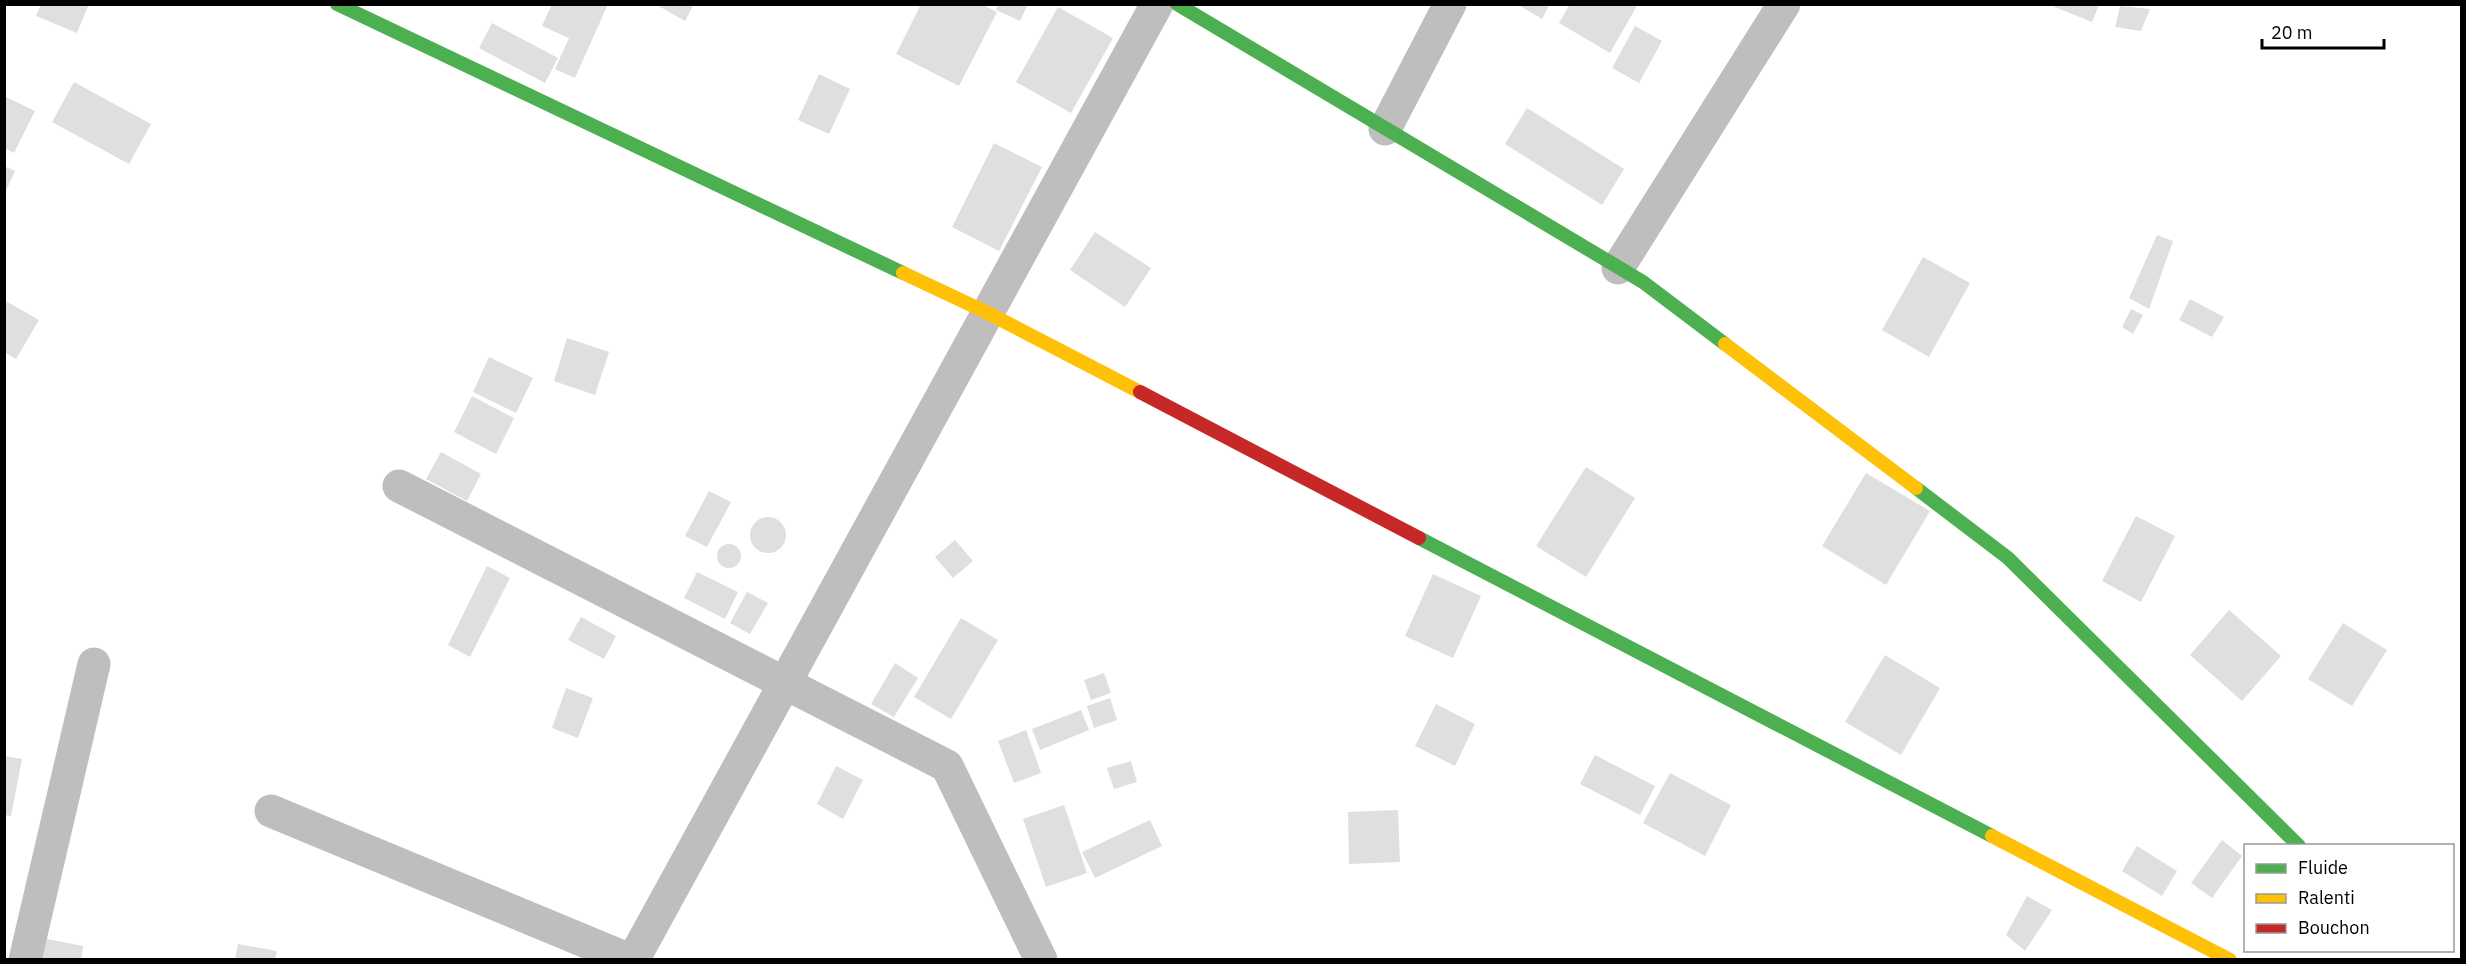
<svg xmlns="http://www.w3.org/2000/svg" width="2466" height="964" viewBox="0 0 2466 964" font-family="'IBM Plex Sans',sans-serif">
<style>
.building{fill:#dfdfdf}
.lines{fill:none;stroke-linecap:round;stroke-linejoin:round}
.street{stroke:#bebebe;stroke-width:33}
.fast{stroke:#4caf50;stroke-width:14}
.slow{stroke:#ffc107;stroke-width:14}
.jam{stroke:#c62828;stroke-width:14}
</style>
<rect width="100%" height="100%" fill="#fff"/>
<path class="building" d="M41,4h48l-12,29 -41,-17z
M552,4h56l-33,74 -20,-9 14,-31 -27,-12z
M655,4h39l-9,17z
M921,4h60l16,8 -38,74 -63,-32z
M998,4h30l-8,17 -24,-11z
M1517,4h33l-8,15z
M1570,4h68l-28,49 -51,-30z
M2050,5h49l-7,17z
M2120,6l30,3 -9,22 -26,-4z
M1058,7l55,31 -42,75 -55,-31z
M492,23l66,35 -13,25 -66,-35z
M1635,26l27,15 -23,42 -27,-15z
M819,74l31,15 -21,45 -31,-14z
M74,82l77,42 -22,40 -77,-42z
M4,96l31,15 -21,42 -10,-5z
M1527,108l97,61 -22,36 -97,-61z
M994,143l48,24 -43,84 -47,-24z
M4,166l11,5 -11,24z
M1095,232l56,36 -26,39 -55,-37z
M2157,235l16,6 -24,68 -20,-11z
M1923,257l47,26 -41,74 -47,-27z
M2190,299l34,18 -12,20 -33,-17z
M4,300l35,20 -23,39 -12,-7z
M2131,309l12,6 -10,19 -11,-7z
M567,338l42,14 -14,43 -41,-14z
M489,357l44,21 -17,35 -43,-21z
M472,396l42,22 -18,36 -42,-22z
M441,452l40,22 -14,27 -41,-22z
M1586,467l49,31 -49,79 -50,-31z
M1866,473l64,38 -44,74 -64,-39z
M709,491l22,11 -24,45 -22,-11z
M2136,516l39,20 -34,66 -39,-21z
M750 535a18 18 0 1 1 36 0a18 18 0 1 1-36 0Z
M955,540l18,21 -20,17 -18,-21z
M717 556a12 12 0 1 1 24 0a12 12 0 1 1-24 0Z
M487,566l23,12 -40,79 -22,-12z
M697,572l41,20 -13,27 -41,-21z
M1433,574l48,22 -28,62 -48,-22z
M747,592l21,11 -18,31 -20,-11z
M2229,610l52,46 -39,45 -52,-46z
M581,617l35,19 -12,23 -36,-19z
M961,618l37,22 -47,79 -37,-22z
M2343,623l44,27 -35,56 -44,-27z
M1885,655l55,33 -39,67 -56,-33z
M895,663l23,15 -24,39 -23,-13z
M1104,673l7,20 -20,7 -7,-20z
M566,688l27,10 -15,40 -26,-10z
M1110,698l7,22 -23,8 -7,-22z
M1436,704l39,20 -20,42 -40,-20z
M1081,710l8,20 -49,20 -8,-21z
M1026,730l15,43 -27,10 -16,-42z
M1595,755l60,31 -15,29 -60,-31z
M4,756l18,3 -11,57 -7,-1z
M1131,761l6,21 -23,7 -7,-21z
M836,766l27,14 -20,39 -26,-15z
M1670,773l61,32 -26,51 -62,-33z
M1064,805l23,68 -41,14 -23,-68z
M1398,810l2,52 -51,2 -1,-52z
M1150,820l12,26 -67,32 -13,-26z
M2222,840l20,16 -30,42 -21,-15z
M2137,846l40,25 -15,25 -40,-25z
M2027,896l25,14 -27,41 -19,-16z
M37,937l46,9 -2,14h-48z
M238,944l39,7 -2,9h-40z"/>
<g class="lines">
<path class="street" d="M1385,129l65,-125
M1618,268l166,-264
M399,486l548,280 94,194
M271,811l359,149
M25,960l69,-296
M633,960l524,-956"/>
<path class="fast" d="M337,4l566,269
M1177,4l466,278 82,62
M1916,488l92,70 291,288
M1419,538l573,298"/>
<path class="slow" d="M903,273l85,40 152,79
M1725,344l191,144
M1992,836l238,124"/>
<path class="jam" d="M1140,392l279,146"/>
</g>
<rect width="2466" height="964" fill="none" stroke="#000000" stroke-width="12"/>
<rect x="2244" y="844" width="210" height="108" fill="#ffffff" stroke="#999999" stroke-width="1.5"/>
<rect x="2256" y="864" width="30" height="9" fill="#4caf50" stroke="#999999" stroke-width="1.5"/>
<text x="2298" y="874" font-size="18" fill="#000000">Fluide</text>
<rect x="2256" y="894" width="30" height="9" fill="#ffc107" stroke="#999999" stroke-width="1.5"/>
<text x="2298" y="904" font-size="18" fill="#000000">Ralenti</text>
<rect x="2256" y="924" width="30" height="9" fill="#c62828" stroke="#999999" stroke-width="1.5"/>
<text x="2298" y="934" font-size="18" fill="#000000">Bouchon</text>
<path d="M2262 39v9h122v-9" fill="none" stroke="#000000" stroke-width="3"/>
<text x="2271" y="39" font-size="18" fill="#000000" stroke="#ffffff" stroke-width="4.5" paint-order="stroke">20 m</text>
</svg>
